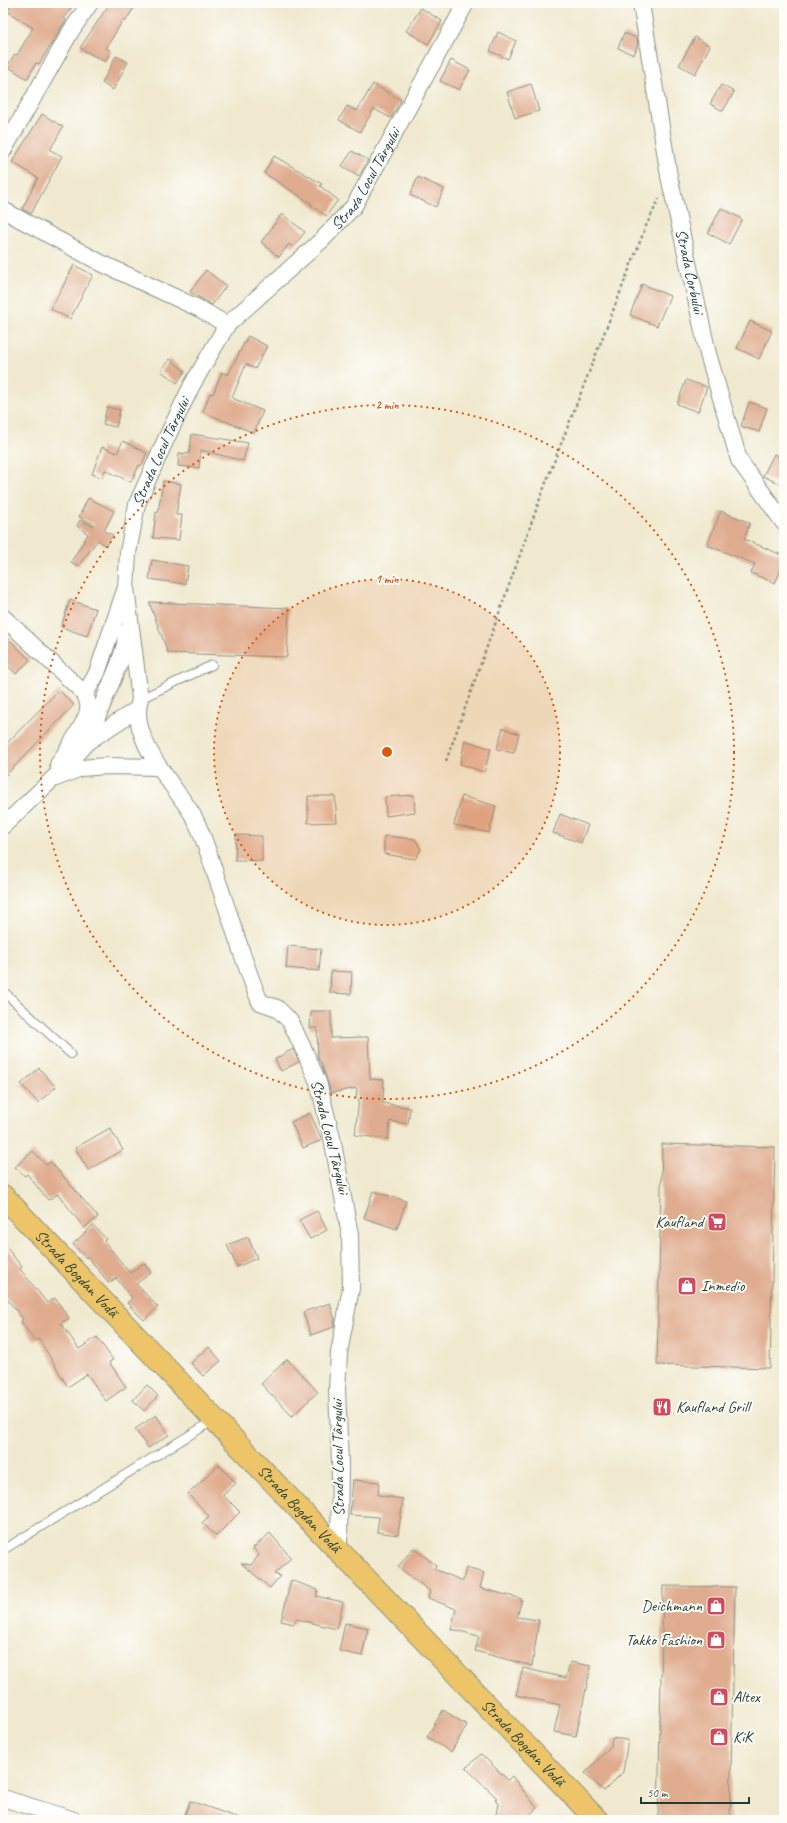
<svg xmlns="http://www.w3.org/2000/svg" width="787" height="1823" viewBox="0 0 787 1823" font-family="Caveat,sans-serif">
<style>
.building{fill:#e0ac8f}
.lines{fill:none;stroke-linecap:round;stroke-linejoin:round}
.lane-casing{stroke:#889382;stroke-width:10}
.street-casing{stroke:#889382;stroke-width:18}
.primary-casing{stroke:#889382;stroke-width:24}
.path{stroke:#889382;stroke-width:2.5;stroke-dasharray:3 3;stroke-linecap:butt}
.lane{stroke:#fff;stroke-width:8}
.street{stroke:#fff;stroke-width:16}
.primary{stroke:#eec469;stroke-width:22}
.ring{fill:none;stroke:#de580e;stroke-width:2;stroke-dasharray:2 4}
.labels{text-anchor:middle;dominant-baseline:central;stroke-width:4;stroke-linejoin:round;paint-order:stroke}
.street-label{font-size:16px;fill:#1f3d34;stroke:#fdfcf7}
.poi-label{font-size:16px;fill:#1f3d34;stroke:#fdfcf7;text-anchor:start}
.centre{fill:#de580e;stroke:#fdfcf7;stroke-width:2}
.ring-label{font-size:12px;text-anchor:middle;font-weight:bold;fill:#de580e;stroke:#fdfcf7;stroke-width:4;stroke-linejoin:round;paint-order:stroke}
</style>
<rect width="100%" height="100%" fill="#fdfcf7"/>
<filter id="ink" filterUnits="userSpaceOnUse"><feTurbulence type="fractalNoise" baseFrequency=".025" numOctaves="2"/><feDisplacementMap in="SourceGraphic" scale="8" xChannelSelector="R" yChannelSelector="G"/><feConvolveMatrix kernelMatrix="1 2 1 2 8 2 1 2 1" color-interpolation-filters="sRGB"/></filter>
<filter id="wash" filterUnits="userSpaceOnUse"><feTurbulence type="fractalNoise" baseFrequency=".012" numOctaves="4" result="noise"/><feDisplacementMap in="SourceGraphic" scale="16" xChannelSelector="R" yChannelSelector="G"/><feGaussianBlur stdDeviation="0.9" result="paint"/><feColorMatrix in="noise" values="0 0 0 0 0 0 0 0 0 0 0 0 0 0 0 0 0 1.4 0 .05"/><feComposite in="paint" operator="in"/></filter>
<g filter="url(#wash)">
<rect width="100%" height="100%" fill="#f0e9cf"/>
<g id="blocks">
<path class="building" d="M13,3h62l-11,15 2,2 -27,44 -3,-1 -9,16 -20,-13 8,-12 2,1 16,-27 -26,-17z
M110,3h27l-12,19 -2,-2 -17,28 5,3 -6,11 -25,-14z
M421,8l21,13 -14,23 -22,-13z
M498,32l18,9 -8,18 -18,-8z
M624,33l13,5 1,6 -4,11 -16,-7z
M695,37l15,9 -15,28 -16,-9z
M116,56l12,6 -15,28 -11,-7z
M451,60l19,10 -11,20 -19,-9z
M373,84l28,16 -10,18 -17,-9 -14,23 -21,-12 8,-14 10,5z
M531,84l8,27 -24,7 -8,-26z
M721,85l13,7 -11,19 -13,-7z
M42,114l21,13 -13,23 12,6 -31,58 -9,-5 16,-31 -26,-16z
M352,151l16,9 -9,16 -17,-10z
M274,156l48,28 -2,2 18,14 -12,16 -15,-11 1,-1 -48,-31z
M418,177l26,12 -8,18 -26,-12z
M721,208l21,11 -13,25 -21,-11z
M282,214l23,18 -12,15 -4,-3 -10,13 -18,-15z
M74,265l19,10 -23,44 -19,-10z
M206,270l20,16 -14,19 -22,-13z
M642,284l28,12 -13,30 -27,-11z
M750,321l22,10 -13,28 -22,-11z
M248,336l19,10 -12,23 -9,-5 -14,34 31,13 -9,22 -51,-21 7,-19 3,1 9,-22 6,3z
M170,359l15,12 -8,12 -16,-12z
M686,380l21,7 -9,25 -21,-8z
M749,402l18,6 -8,24 -18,-6z
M107,407l13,3 -4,17 -13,-3z
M192,434l56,9 -5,18 -42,-11 -2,18 -21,-2 1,-13 10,1z
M123,441l24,12 -6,13 -2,-1 -8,17 -26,-12 -3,8 -10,-4 10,-27 15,6z
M774,454l10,5v17l-4,8 -17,-8z
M163,481l18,3 -5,31h6l-3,25 -26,-2 3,-26 2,1z
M88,498l26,13 -10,20 9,4 -7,11 -8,-6 -20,26 -7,-4 17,-28 -11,-8 3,-6 13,6 1,-2 -15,-7z
M721,511l29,12 -6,16 40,17v7l-9,20 -24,-10 4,-9 -48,-19z
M152,560l36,6 -3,18 -36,-5z
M70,600l26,9 -9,27 -26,-9z
M149,602l140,6 -2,49 -119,-4z
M3,633l27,27 -14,14 -13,-13z
M59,690l15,15 -71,73v-31z
M503,728l16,6 -5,19 -17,-4z
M465,740l26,9 -7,23 -24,-8z
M414,795l1,17 -29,4 -1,-19z
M308,796h27l2,26 -29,1z
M462,796l34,10 -7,27 -35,-8z
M560,814l28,11 -7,18 -28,-10z
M236,835l26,1v25l-27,-1z
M384,836l31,3 6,11 -6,9 -31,-5z
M288,946l33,3 -2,22 -33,-3z
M331,971l21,1 -1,22 -21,-1z
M311,1011h20v27l37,-1 2,42 14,1 -1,23 27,5 -2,16 -18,-3 -2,18 -33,-4 4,-36 -3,-1 1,-10 -26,5 -10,-31 -3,-3 -1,-31h-7z
M293,1049l6,13 -18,9 -6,-12z
M39,1068l17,19 -18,16 -17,-19z
M310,1113l12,27 -19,8 -12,-26z
M110,1128l13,22 -35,20 -13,-22z
M662,1144l113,3 -5,221 -113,-3z
M33,1151l13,14 5,-3 47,55 -14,11 -26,-34 -10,6 -21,-26 -2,2 -10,-9z
M373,1191l33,10 -9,28 -33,-11z
M317,1211l10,19 -17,9 -11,-19z
M93,1225l13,14 -2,2 26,32 14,-10 7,10 -15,11 22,23 -14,13 -17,-17 5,-5 -16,-20 -7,5 -22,-27 -1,2 -13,-14z
M248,1237l9,21 -20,9 -10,-22z
M3,1243l19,24 -2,2 27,34 8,-5 14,20 -8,5 18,26 18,-12 16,23 -4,2 17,25 -20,14 -19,-27 -19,13 -29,-48 -5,2 -13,-20 2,-2 -20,-25z
M330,1303l5,17 -1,7 -23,8 -8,-23z
M209,1347l12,14 -18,15 -12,-13z
M287,1359l31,33 -26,24 -31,-32z
M147,1385l11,11 -14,15 -11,-11z
M156,1415l13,20 -21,13 -13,-19z
M219,1465l17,18 -13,12 17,17 -24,24 -14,-13 7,-7 -21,-22z
M353,1480l26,2 -1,13 25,4 -5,36 -21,-3 2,-15 -29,-2z
M270,1533l21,25 -17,16 6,2 -10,12 -29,-25 10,2 8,-10 -6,-7z
M413,1548l23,17 -2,4 29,12 3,-13 18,5 -4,15 42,11 -5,18 22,3 -7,46 -57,-15 4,-15 -28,-7 5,-20 -28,-11 2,-7 -32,-24z
M291,1580l27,10 -2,6 27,6 -6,27 -41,-10 -2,5 -13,-3z
M663,1586l72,1 -5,233h-72z
M345,1623l23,5 -6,28 -23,-5z
M570,1662l21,4 -15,70 -22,-4 6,-27 -44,-10 7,-27 43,10z
M443,1710l24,15 -16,27 -24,-15z
M612,1738l16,2 -5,32 -19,19 -19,-18 26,-27z
M481,1754l27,26 4,-4 25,32 -13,12h-29l3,-16 -3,-5 2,-1 -31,-30z
M190,1801l49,17v2h-56z"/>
</g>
</g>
<g filter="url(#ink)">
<use href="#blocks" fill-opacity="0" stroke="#889382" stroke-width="1"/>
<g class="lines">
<defs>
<path id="lane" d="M140,699l72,-34
M3,991l68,63
M3,1550l211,-130"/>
<g id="street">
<path id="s1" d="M641,3l28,173 39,178 31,106 45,63"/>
<path d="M3,151l68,-120 19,-28"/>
<path d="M3,210l98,53 99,46 27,16"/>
<path d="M3,617l82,77c2,5 4,11 3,16 -2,14 -22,41 -30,55"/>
<path d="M85,694l12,-21 28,-83"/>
<path d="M87,742l49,-32"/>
<path d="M56,778l25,-10 26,-2 52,1"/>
<path d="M3,826l59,-56 25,-28 32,-78 6,-19 1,-13"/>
<path id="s2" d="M339,1551l1,-88 -3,-73 2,-37 12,-65 -1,-53 -18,-97 -14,-56 -14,-32 -14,-29 -13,-13 -17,-6c-17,-41 -29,-84 -44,-126 -7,-20 -13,-44 -24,-62 -19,-31 -64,-76 -52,-115l-14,-111 2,-35 9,-49 29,-65 26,-54 35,-60 96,-86 31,-33 112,-203"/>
<path d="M3,1798l71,22"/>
</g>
<g id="primary">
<path id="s3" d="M3,1196l336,355 258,269"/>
</g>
</defs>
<use href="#lane" class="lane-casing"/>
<use href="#street" class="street-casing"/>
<use href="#primary" class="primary-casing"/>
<path class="path" d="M446,761l99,-276 101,-259 13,-27"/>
<use href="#lane" class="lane"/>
<use href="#street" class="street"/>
<use href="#primary" class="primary"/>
</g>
</g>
<circle cx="387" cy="752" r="173" fill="#de580e" fill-opacity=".12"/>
<g class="ring">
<circle cx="387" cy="752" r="173"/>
<circle cx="387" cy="752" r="347"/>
</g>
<defs>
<symbol id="supermarket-square" viewBox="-11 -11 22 22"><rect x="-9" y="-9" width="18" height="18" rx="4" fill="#d1495b" stroke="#fdfcf7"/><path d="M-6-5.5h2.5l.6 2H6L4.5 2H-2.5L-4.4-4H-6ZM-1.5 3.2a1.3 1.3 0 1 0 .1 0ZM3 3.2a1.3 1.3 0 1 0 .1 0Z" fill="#fff"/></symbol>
<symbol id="shop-square" viewBox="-11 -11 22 22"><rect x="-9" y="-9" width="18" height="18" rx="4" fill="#d1495b" stroke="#fdfcf7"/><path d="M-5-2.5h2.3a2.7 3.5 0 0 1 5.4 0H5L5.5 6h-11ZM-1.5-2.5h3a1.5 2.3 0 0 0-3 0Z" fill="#fff"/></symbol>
<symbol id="restaurant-square" viewBox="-11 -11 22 22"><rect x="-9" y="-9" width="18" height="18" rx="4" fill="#d1495b" stroke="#fdfcf7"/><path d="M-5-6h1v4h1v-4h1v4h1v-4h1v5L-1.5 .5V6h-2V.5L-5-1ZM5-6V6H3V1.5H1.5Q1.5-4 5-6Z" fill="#fff"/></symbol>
</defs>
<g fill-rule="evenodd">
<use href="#supermarket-square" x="706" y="1211" width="22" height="22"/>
<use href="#shop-square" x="676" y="1275" width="22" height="22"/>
<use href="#restaurant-square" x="651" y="1396" width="22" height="22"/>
<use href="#shop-square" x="705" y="1595" width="22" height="22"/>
<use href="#shop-square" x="705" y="1629" width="22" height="22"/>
<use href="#shop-square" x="708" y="1686" width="22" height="22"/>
<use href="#shop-square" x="708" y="1726" width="22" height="22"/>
</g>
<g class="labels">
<g class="street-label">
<text stroke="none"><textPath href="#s2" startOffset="1508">Strada Locul Târgului</textPath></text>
<text stroke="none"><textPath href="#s1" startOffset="273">Strada Corbului</textPath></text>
<text stroke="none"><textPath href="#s2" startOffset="1162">Strada Locul Târgului</textPath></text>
<text transform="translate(330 1137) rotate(76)">Strada Locul Târgului</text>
<text stroke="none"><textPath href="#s3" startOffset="107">Strada Bogdan Vodă</textPath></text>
<text transform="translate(338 1458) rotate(-91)">Strada Locul Târgului</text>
<text stroke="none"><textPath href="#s3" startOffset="431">Strada Bogdan Vodă</textPath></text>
<text stroke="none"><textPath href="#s3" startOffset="755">Strada Bogdan Vodă</textPath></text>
</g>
<g class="poi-label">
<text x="703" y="1222" text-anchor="end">Kaufland</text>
<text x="701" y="1286">Inmedio</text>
<text x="676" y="1407">Kaufland Grill</text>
<text x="702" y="1606" text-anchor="end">Deichmann</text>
<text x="702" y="1640" text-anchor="end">Takko Fashion</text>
<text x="733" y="1697">Altex</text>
<text x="733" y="1737">KiK</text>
</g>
</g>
<circle cx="387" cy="752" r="6" class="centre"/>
<g class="ring-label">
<text x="387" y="409">2 min</text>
<text x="387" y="583">1 min</text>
</g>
<rect width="787" height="1823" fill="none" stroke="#fdfcf7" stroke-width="16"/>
<path d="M641 1797v6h108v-6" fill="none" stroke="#1f3d34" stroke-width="2"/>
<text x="647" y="1797" font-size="12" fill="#1f3d34" stroke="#fdfcf7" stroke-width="3" paint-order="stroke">50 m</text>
</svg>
